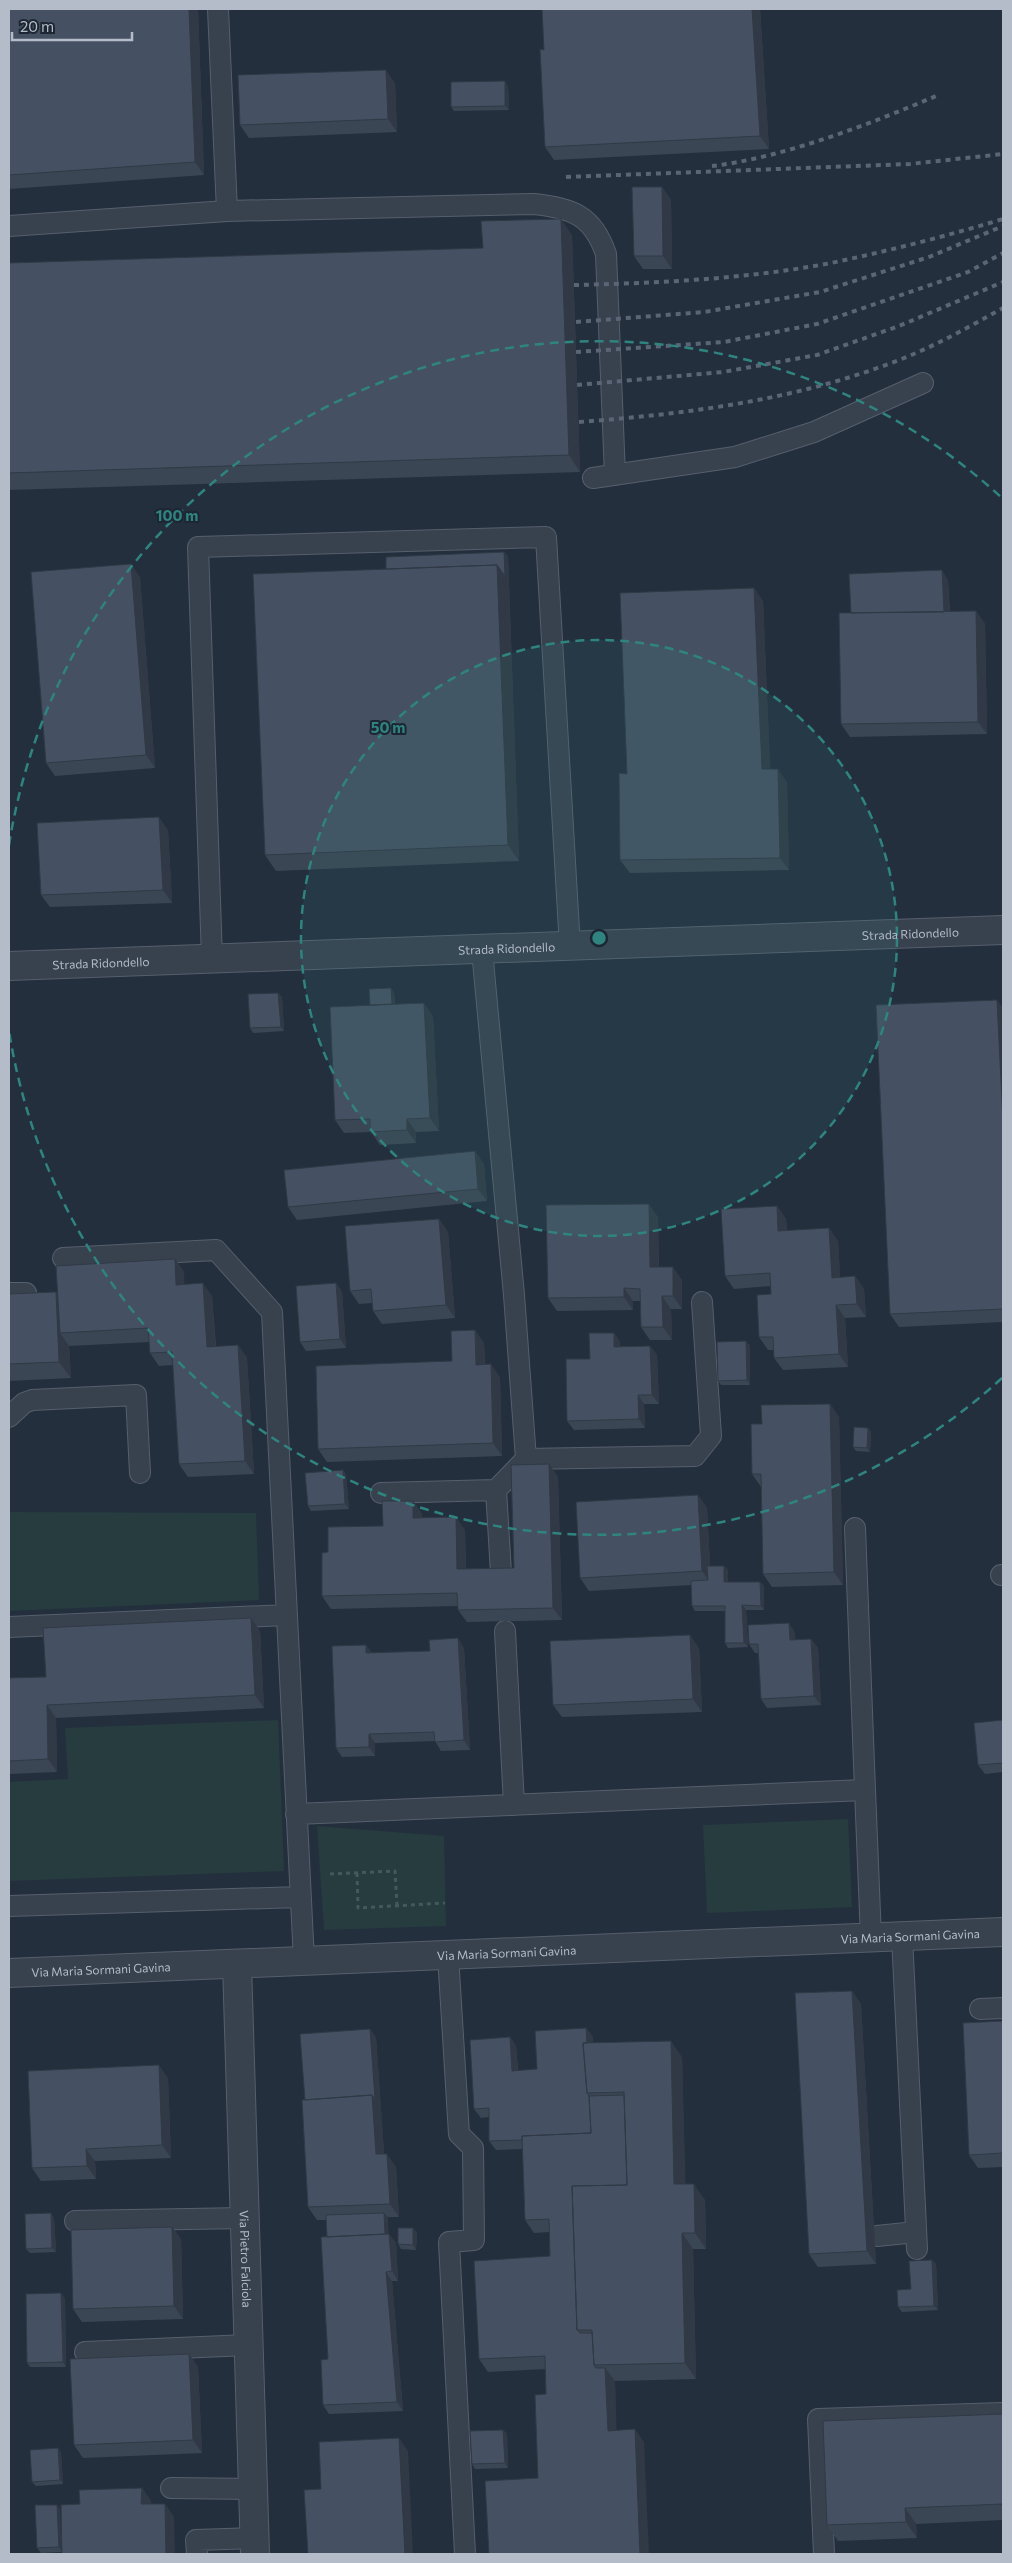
<svg xmlns="http://www.w3.org/2000/svg" width="1012" height="2563" viewBox="0 0 1012 2563" font-family="Commissioner,sans-serif">
<style>
.green{fill:#263c3f}
.lines{fill:none;stroke-linecap:round;stroke-linejoin:round}
.lane-casing{stroke:#565f6c;stroke-width:22}
.street-casing{stroke:#565f6c;stroke-width:30}
.path{stroke:#44595c;stroke-width:3;stroke-dasharray:4 4;stroke-linecap:butt}
.lane{stroke:#38414e;stroke-width:20}
.street{stroke:#38414e;stroke-width:28}
.rail{stroke:#5a6575;stroke-width:4;stroke-dasharray:5 5;stroke-linecap:butt}
.wall{fill:#3b4654}
.shaded-wall{fill:#303945}
.building{fill:#455162;stroke:#303945}
.ring{fill:none;stroke:#308480;stroke-width:2.5;stroke-dasharray:9 6}
.labels{text-anchor:middle;dominant-baseline:central;stroke-width:4;stroke-linejoin:round;paint-order:stroke}
.street-label{font-size:12px;fill:#b4bcc9;stroke:#1d2633}
.centre{fill:#308480;stroke:#1d2633;stroke-width:2.5}
.ring-label{font-size:15px;text-anchor:middle;font-weight:bold;fill:#308480;stroke:#1d2633;stroke-width:4;stroke-linejoin:round;paint-order:stroke}
</style>
<rect width="100%" height="100%" fill="#242f3e"/>
<path class="green" d="M9,1512l247,1 3,87 -250,11z
M278,1720l6,151 -275,10v-99l59,-3 -3,-51z
M848,1819l4,88 -145,6 -4,-88z
M317,1826l127,10 2,90 -122,4z"/>
<g class="lines">
<defs>
<path id="lane" d="M218,9l9,202
M9,226l218,-15 307,-7c39,4 59,12 72,50l9,221
M593,478l142,-21 79,-25 109,-49
M482,950l32,345 12,164
M212,959l-14,-412 348,-10 24,410
M63,1258l153,-8 56,62 32,649
M9,1293h17
M9,1417l15,-14 8,-3 104,-5 4,78
M496,1490l5,83
M381,1493l115,-3 30,-31 169,-3 16,-20 -9,-134
M855,1528l10,262
M1001,1575h2
M9,1627l278,-12
M505,1631l9,174
M296,1814l569,-24 6,148
M9,1906l291,-9
M902,1936l15,313
M448,1955l11,179 14,14 1,92 -25,2 16,312
M980,2009l23,-1
M75,2221l169,-3
M877,2236l39,-4
M85,2352l163,-7
M171,2488l82,1
M197,2554l-1,-14 59,-2
M824,2554l-6,-135 185,-6"/>
<g id="street">
<path id="s1" d="M9,966l994,-36"/>
<path id="s2" d="M237,1964l18,590"/>
<path id="s3" d="M9,1973l994,-41"/>
</g>
</defs>
<use href="#lane" class="lane-casing"/>
<use href="#street" class="street-casing"/>
<path class="path" d="M357,1873l1,35 87,-5
M330,1874l65,-3 2,34"/>
<use href="#lane" class="lane"/>
<use href="#street" class="street"/>
<path class="rail" d="M712,166c70,-8 158,-42 224,-70
M566,177l344,-13 93,-10
M574,285c85,-2 173,-6 257,-22 57,-12 116,-27 172,-44
M576,322l128,-10 116,-20 109,-35 74,-31
M576,352l148,-10 93,-18 151,-52 35,-19
M577,385l146,-13 94,-17 82,-29 104,-44
M579,422c106,-8 212,-21 312,-59 39,-14 76,-35 112,-55"/>
</g>
<path class="wall" d="M9,9h189l6,166 -195,14z
M760,9l9,140 -215,11 -9,-13 -1,-97z
M395,83l2,49 -148,6 -9,-13z
M508,86l1,24 -55,1 -3,-4z
M662,187l9,13 1,69h-29l-9,-13z
M572,235l8,237 -571,18v-227l474,-15z
M508,556l11,305 -243,10 -11,-16 121,-286z
M140,577l15,191 -100,8 -9,-13z
M948,580l2,32 26,-1 9,13 2,110 -137,3 -9,-13 10,-111z
M754,588l9,13 7,168 17,13 2,88 -159,3 -10,-13 7,-86z
M168,830l4,73 -122,4 -9,-12z
M391,988l3,5 1,12 38,11 6,115 -23,1v11l-36,2 -9,-13 -27,1 -9,-13z
M278,993l4,4 2,34 -31,2 -3,-5z
M1003,1008v314l-104,5 -9,-13z
M475,1151l9,13 3,37 -190,19 -9,-13z
M777,1206l9,13 1,12 42,-3 9,13 2,37 15,-2 9,13 2,28 -21,1 3,49 -65,3 -9,-12v-8h-6l-9,-13 12,-43v-8l-37,3 -9,-13z
M658,1217l1,50 23,13v29h-11l1,31h-22l-9,-13v-26h-8v9l-76,1 -9,-13z
M439,1219l9,13 7,86 -73,6 -9,-13 -1,-8 -13,1 -9,-13z
M175,1259l9,13v12l28,12 4,51 22,-2 9,13 7,116 -66,3 -9,-13 -6,-99 -14,1 -9,-13 -1,-11 -80,4 2,32 -62,3v-87l47,-2 2,2z
M336,1283l6,9 4,56 -40,3 -6,-9z
M475,1330l9,13 1,21 15,13 2,79 -175,6 -9,-13 134,-88z
M614,1333l6,9v4h30l7,9 2,49h-15l1,24 -71,2 -7,-9 23,-62z
M746,1341l4,5v39h-29l-3,-4z
M830,1404l9,13 4,168 -71,2 -9,-13 -2,-87 -9,-13 10,-50z
M868,1428l3,4 -1,20 -14,-1 -3,-4z
M549,1464l9,13 4,143 -95,2 -9,-12v-4l-127,3 -9,-13 6,-44 55,-26 30,-25 9,13v4l43,12 1,39 48,-1z
M343,1470l3,5 3,34 -38,2 -3,-5z
M698,1495l9,13 3,58h14l4,4v12h32l4,4v24h-18l2,37 -20,1 -3,-5v-32h-30l-3,-5 -1,-21 -102,6 -9,-13z
M260,1631l4,77 -208,10 1,54 -48,2v-96l37,-1z
M795,1632v8l16,-1 7,9 3,57 -54,3 -6,-9 -2,-46h-4l-6,-9z
M464,1648l6,102 -29,1 -6,-10 -60,2v13l-33,1 -6,-9 36,-95 58,-2z
M699,1648l3,64 -140,5 -9,-12z
M1003,1720v52l-18,2 -7,-9z
M852,1991l9,13 15,260 -58,3 -9,-13z
M1003,2021v146l-25,1 -9,-13z
M586,2028l7,9v6l89,14 3,127 20,16 1,49h-13l3,130 -81,2 1,49 28,12 -106,36 8,-84 -1,-25 -57,3 -9,-13 71,-103 -1,-24 -15,1 -9,-13 -2,-71 -27,1 -7,-9v-24l-8,1 -7,-9 36,-72 6,9 2,25 19,-2z
M370,2029l6,9 8,116 12,13 3,50h-11v17l8,9 2,38h-6l11,130 -74,3 -6,-9 5,-46 -1,-122 -1,-17h-9l-9,-13 -3,-107z
M168,2078l3,80 -76,3 1,18 -55,2 -9,-13z
M51,2213l3,5 2,34 -26,1 -4,-4z
M172,2227l9,12 2,80 -101,3 -9,-13z
M413,2228l4,5 -1,17 -15,-1 -3,-5z
M932,2260l4,4 2,46 -36,2 -4,-5 13,-18z
M65,2298l1,69h-36l-3,-4z
M189,2354l9,13 4,86 -119,5 -9,-13z
M1003,2414v106l-87,4 1,14 -79,3 -11,-16z
M503,2430l4,4 1,34 -33,1 -3,-5z
M58,2448l3,5 2,31 -27,2 -4,-4z
M142,2488l9,13v3h14l9,13 -112,35 -21,1 -4,-5 20,-43 3,4 1,26 19,-31z"/>
<path class="shaded-wall" d="M189,9h9l6,166 -9,-13z
M752,9h8l9,140 -9,-13z
M386,70l9,13 2,49 -9,-13z
M505,81l3,5 1,24 -4,-4z
M662,187l9,13 1,69 -9,-13z
M561,219l11,16 8,237 -11,-17z
M504,552l4,4 11,305 -11,-16 -11,-280z
M131,564l9,13 15,191 -9,-13z
M942,570l6,10 2,44 -6,-9z
M754,588l9,13 8,180 -9,-12z
M976,611l9,13 2,110 -9,-12z
M778,769l9,13 2,88 -9,-12z
M159,817l9,13 4,73 -9,-13z
M391,988l3,5 1,16 -3,-5z
M278,993l4,4 2,34 -3,-4z
M997,1000l6,8v114z
M424,1003l9,13 6,115 -9,-13z
M407,1119l9,13v11l-9,-13z
M475,1151l9,13 3,37 -9,-12z
M649,1204l9,13 1,63 -9,-13z
M777,1206l9,13 1,25 -9,-13z
M439,1219l9,13 7,86 -9,-13z
M829,1228l9,13 3,50 -9,-13z
M175,1259l9,13 1,26 -9,-13z
M673,1267l9,13v29l-9,-13z
M855,1276l9,13 2,28 -9,-13z
M203,1283l9,13 4,64 -9,-13z
M336,1283l6,9 4,56 -6,-9z
M624,1288l9,13v9l-9,-13z
M56,1292l11,16 -7,25 9,13 2,32 -12,-16z
M662,1296l9,13 1,31 -9,-13z
M836,1305l9,13 3,49 -9,-13z
M475,1330l9,13 1,35 -9,-13z
M614,1333l6,9v14l-6,-9z
M746,1341l4,5v39l-3,-5z
M238,1345l9,13 7,116 -9,-13z
M650,1346l7,9 2,49 -7,-9z
M491,1364l9,13 2,79 -9,-13z
M638,1395l6,9 1,24 -6,-9z
M830,1404l9,13 4,168 -9,-13z
M868,1428l3,4 -1,20 -3,-4z
M549,1464l9,13 4,143 -9,-12z
M343,1470l3,5 3,34 -4,-5z
M698,1495l9,13 4,76 -9,-13z
M413,1501l9,13v17l-9,-13z
M456,1517l9,13 1,52 -9,-13z
M724,1566l4,4v17l-4,-5z
M760,1582l4,4v24l-3,-4z
M742,1605l4,5 2,37 -4,-4z
M251,1618l9,13 4,77 -9,-13z
M789,1623l6,9 1,17 -6,-9z
M690,1635l9,13 3,64 -9,-13z
M458,1638l6,10 6,102 -6,-10z
M811,1639l7,9 3,57 -7,-9z
M366,1645l7,9 -7,-1z
M47,1705l9,13 1,54 -9,-13z
M369,1734l6,9v13l-6,-9z
M852,1991l9,13 15,260 -9,-13z
M586,2028l7,9 3,56h-6z
M370,2029l6,9 5,70 -6,-9z
M510,2037l6,9 2,34 -6,-9z
M671,2041l11,16 4,143 -12,-16z
M159,2065l9,13 3,80 -9,-13z
M372,2095l9,13 4,59 -9,-13z
M86,2149l9,12 1,18 -9,-13z
M387,2154l9,13 3,50 -9,-13z
M694,2184l11,16 1,49 -11,-16z
M51,2213l3,5 2,34 -4,-4z
M384,2213l4,4 1,26 -4,-5z
M172,2227l9,12 2,80 -9,-13z
M413,2228l4,5 -1,17 -3,-5z
M682,2233l11,16 3,130 -11,-16z
M389,2234l7,9 2,38 -6,-10z
M932,2260l4,4 2,46 -4,-4z
M386,2272l6,9 11,130 -6,-9z
M61,2293l4,5 1,69 -3,-5z
M189,2354l9,13 4,86 -9,-13z
M605,2368l10,13 2,62 -9,-12z
M635,2429l9,13 5,112h-9z
M503,2430l4,4 1,34 -3,-5z
M399,2438l9,13 5,103h-8z
M58,2448l3,5 2,31 -3,-4z
M142,2488l9,13v16l-10,-13z
M165,2504l9,13 1,37h-9z
M57,2505l3,4 2,43 -3,-5z
M905,2508l11,16 1,14 -11,-16z"/>
<path class="building" d="M9,9h180l6,153 -186,13z
M542,9h210l8,127 -215,11 -5,-98 4,1z
M386,70l2,49 -148,6 -2,-50z
M505,81v25l-54,1v-25z
M632,187h30l1,69h-29z
M561,219l8,236 -560,18v-210l474,-15 -2,-27z
M504,552l1,24 -8,-11 -111,4v-12z
M131,564l15,191 -100,8 -15,-191z
M497,565l11,280 -243,10 -12,-281z
M942,570l2,42 -93,1 -2,-39z
M754,588l8,181h16l2,89 -160,2 -1,-87 8,1 -7,-181z
M976,611l2,111 -137,2 -2,-111z
M159,817l4,73 -122,5 -4,-72z
M391,988l1,16 -22,1 -1,-16z
M278,993l3,34 -31,1 -2,-34z
M997,1000l6,122v187l-113,5 -14,-309z
M424,1003l6,115 -23,1v11l-37,2v-13l-35,1 -5,-113z
M475,1151l3,38 -190,18 -4,-37z
M649,1204l1,63h23v29h-11l1,31h-22l-1,-38 -16,-1v9l-76,1 -2,-93z
M777,1206l1,25 51,-3 3,50 23,-2 2,28 -21,1 3,49 -65,4 -1,-21h-14l-2,-42 14,-1 -1,-21 -45,3 -4,-67z
M439,1219l7,86 -73,6 -2,-22 -21,2 -5,-65z
M175,1259l1,26 27,-2 4,64 31,-2 7,116 -66,3 -7,-112 -22,1 -2,-25 -88,5 -4,-67z
M336,1283l4,56 -40,3 -4,-56z
M56,1292l3,70 -50,2v-70z
M475,1330l1,35 15,-1 2,79 -175,6 -2,-83 136,-5 -1,-30z
M589,1333h25v14l36,-1 2,49h-14l1,24 -72,2 -1,-62h24z
M746,1341l1,39 -29,1 -1,-39z
M830,1404l4,168 -71,2 -2,-100h-9l-1,-50h11l-1,-19z
M854,1427l14,1 -1,20 -14,-1z
M549,1464l4,144 -95,2 -1,-17 -135,3v-43l6,-1v-25l55,-1 -1,-25h31v17l43,-1 1,52 57,-1 -3,-103z
M343,1470l2,34 -37,2 -3,-33z
M698,1495l4,76 -122,7 -4,-76z
M707,1566h17v16h36l1,24 -19,-1 2,38h-19v-37h-33l-1,-25 17,-1z
M251,1618l4,77 -208,10 1,54 -39,2v-83l37,-1 -3,-49z
M789,1623l1,17 21,-1 3,57 -53,3 -3,-55h-9l-1,-19z
M690,1635l3,64 -140,6 -3,-64z
M458,1638l6,102 -29,2 -1,-10 -65,2v13l-33,1 -4,-102 34,-1v8l64,-2 -1,-11z
M1003,1720v43l-25,2 -4,-42z
M852,1991l15,260 -58,3 -14,-261z
M1003,2021v132l-34,2 -6,-132z
M586,2028l1,15h-4l4,50 2,3 2,37 -69,3v4l-33,1v-33l-15,1 -4,-69 40,-3 2,34 25,-2 -2,-38z
M370,2029l5,70 -3,-4 -67,5 -5,-66z
M671,2041l3,143h20l1,49h-13l3,130 -91,2 -2,-35h-15l-5,-144 55,-1 -3,-93 -37,1 -4,-50z
M159,2065l3,80 -76,4 1,17 -55,2 -4,-97z
M372,2095l4,59h11l3,50 -82,3 -6,-107z
M624,2095l3,90 -55,1 5,144 3,3h12l2,32 2,3h9l3,63 27,-2 5,125h-151l-4,-73 53,-3 -3,-83 11,-1 -1,-38 -66,3 -5,-98 76,-5 -1,-37 -24,1 -3,-84 69,-3 -2,-37z
M51,2213l1,35 -26,1 -1,-35z
M384,2213l1,21 -58,3 -1,-22z
M172,2227l2,79 -101,3 -2,-79z
M398,2228h15v17l-15,-1z
M389,2234l3,37 -6,1 11,130 -74,3 -2,-45 7,-1 -7,-122z
M932,2260l2,46 -36,1 -1,-17 14,-1 -2,-28z
M61,2293l2,69 -36,1 -1,-69z
M189,2354l4,86 -119,5 -4,-86z
M1003,2414v90l-98,4 1,14 -79,3 -4,-104z
M503,2430l2,33 -33,1 -2,-33z
M399,2438l6,116h-97l-4,-64 17,-1 -2,-47z
M58,2448l2,32 -28,2 -2,-32z
M142,2488l-1,16h24l1,50h-104l-1,-49 19,-1 -1,-14z
M35,2505h22l2,42 -22,1z"/>
<circle cx="599" cy="938" r="298" fill="#308480" fill-opacity=".12"/>
<g class="ring">
<circle cx="599" cy="938" r="298"/>
<path d="M1002 1378A597 597 0 0 1 9 1031M9 845A597 597 0 0 1 1002 498"/>
</g>
<g class="labels">
<g class="street-label">
<text stroke="none"><textPath href="#s1" startOffset="902">Strada Ridondello</textPath></text>
<text stroke="none"><textPath href="#s1" startOffset="498">Strada Ridondello</textPath></text>
<text stroke="none"><textPath href="#s1" startOffset="92">Strada Ridondello</textPath></text>
<text stroke="none"><textPath href="#s3" startOffset="902">Via Maria Sormani Gavina</textPath></text>
<text stroke="none"><textPath href="#s3" startOffset="498">Via Maria Sormani Gavina</textPath></text>
<text stroke="none"><textPath href="#s3" startOffset="92">Via Maria Sormani Gavina</textPath></text>
<text stroke="none"><textPath href="#s2" startOffset="295">Via Pietro Falciola</textPath></text>
</g>
</g>
<circle cx="599" cy="938" r="8" class="centre"/>
<g class="ring-label">
<text x="177" y="521">100 m</text>
<text x="388" y="733">50 m</text>
</g>
<rect width="1012" height="2563" fill="none" stroke="#b4bcc9" stroke-width="20"/>
<path d="M12 32v8h120v-8" fill="none" stroke="#b4bcc9" stroke-width="2.5"/>
<text x="20" y="32" font-size="15" fill="#b4bcc9" stroke="#1d2633" stroke-width="4" paint-order="stroke">20 m</text>
</svg>
